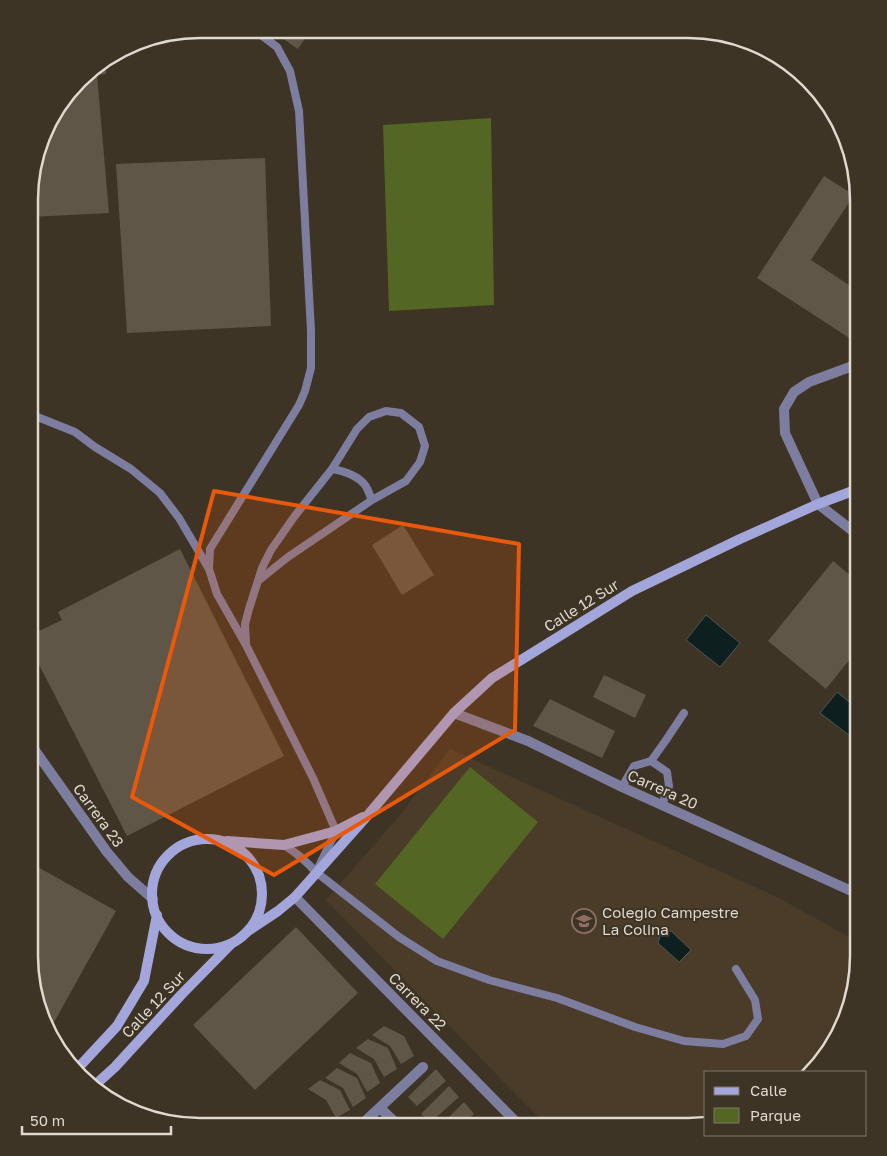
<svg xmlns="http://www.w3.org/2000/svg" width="887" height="1156" viewBox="0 0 887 1156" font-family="'Golos Text',sans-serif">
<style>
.built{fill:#4a3c28}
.green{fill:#546623}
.water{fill:#0e1f20;stroke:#4d5755}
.building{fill:#605647}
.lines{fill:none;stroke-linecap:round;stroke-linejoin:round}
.service{stroke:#7c7d9f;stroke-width:8}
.minor{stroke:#7c7d9f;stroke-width:10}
.secondary{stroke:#a3a6db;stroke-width:10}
.marked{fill:#e8590c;fill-opacity:0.2;stroke:#e8590c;stroke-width:4;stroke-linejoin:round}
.labels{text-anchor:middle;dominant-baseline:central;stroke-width:4;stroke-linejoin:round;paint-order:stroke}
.street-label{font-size:15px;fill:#dfd9d0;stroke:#3d3425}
.poi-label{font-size:15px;fill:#dfd9d0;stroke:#3d3425;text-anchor:start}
.rim{fill:none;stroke:#dfd9d0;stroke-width:2.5}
</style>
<rect width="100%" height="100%" fill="#3d3425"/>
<path class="built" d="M450,749l331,150 77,43v26l-28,83 -25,21h-99v51l-19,4h-139l-222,-227 74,-85z"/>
<path class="green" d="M491,118l3,187 -105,6 -6,-186z
M470,767l68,55 -95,117 -68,-55z"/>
<path class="water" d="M706,615l34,28 -20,24 -34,-27z
M837,692l21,17v25l-4,5 -34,-26z
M671,931l20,19 -12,12 -21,-19 3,-10z"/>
<path class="building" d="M273,29h38l-13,20 -26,-18z
M106,60v14l-9,1 12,138 -79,4v-40l22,-62 35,-44z
M265,158l6,168 -144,7 -11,-169z
M824,176l30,19 -43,65 47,31v50l-1,2 -100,-65z
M403,525l31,50 -32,20 -30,-50z
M180,549l104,207 -157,80 -98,-191v-9l33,-16 -4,-8z
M833,561l25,21v67l-32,40 -58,-48z
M604,675l42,20 -11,23 -42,-21z
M550,699l65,32 -13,27 -69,-32z
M29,862l87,49 -68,122 -19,-77z
M296,927l62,66 -103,97 -62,-65z
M384,1026l20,10 10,20 -13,8 -11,-18 -18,-11z
M368,1039l20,9 9,21 -13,8 -10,-18 -18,-11z
M350,1053l21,10 9,20 -13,9 -10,-18 -18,-11z
M337,1068l20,10 9,20 -13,9 -10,-19 -18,-10z
M436,1069l10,12 -29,25 -9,-9z
M320,1080l20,10 10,20 -14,8 -10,-18 -18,-11z
M449,1086l10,11 -29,26 -9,-9z
M464,1102l10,12 -15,13h-20z
M478,1118l8,9h-18z"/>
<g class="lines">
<path class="service" d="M30,414l45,18 20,15 36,22 29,24 19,25 30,51 8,25 29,51 67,133 23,53 -17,35
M332,469c12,2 25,6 33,16 3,4 5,11 7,15
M209,569l1,-20 89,-144 6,-14 6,-23v-37l-12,-220 -9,-40 -13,-24 -24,-18
M246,643l-1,-19 4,-15 13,-41 9,-18 23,-33 38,-48 25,-40 12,-12 17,-6 15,2 18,14 6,19 -5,16 -14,19 -34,19 -84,57 -30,24
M651,761l16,11 2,14 -7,19
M622,787l12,-21 17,-5 15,-21 18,-27
M284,845c13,8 22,16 32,27l83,65 38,24 52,19 68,18 78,29 49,14 39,3 23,-8 12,-17 -3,-19 -19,-31"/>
<path class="minor" d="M858,535l-40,-31 -33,-71 -1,-24 10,-17 15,-10 49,-18
M454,713l74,28 94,46 236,107
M29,742l78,110 21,25 25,22
M295,897l226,230
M380,1108l19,18
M360,1126l63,-59"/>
<path class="secondary" d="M152 894a55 55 0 1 1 110 0a55 55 0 1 1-110 0Z
M227,841l57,4 52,-14 27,-14
M248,931l30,-20 17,-14 73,-82 86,-102 38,-35 140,-87 108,-52 78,-35 40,-15
M78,1068l39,-42 27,-45 13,-66
M94,1086l21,-19 66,-72 50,-51"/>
</g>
<path class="marked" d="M214,491l305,53 -4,186 -241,145 -142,-78z"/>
<defs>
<symbol id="school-ring" viewBox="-11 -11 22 22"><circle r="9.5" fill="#3d3425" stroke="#8d6e63" stroke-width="1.5"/><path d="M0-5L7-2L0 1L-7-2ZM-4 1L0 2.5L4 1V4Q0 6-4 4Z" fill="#8d6e63"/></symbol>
</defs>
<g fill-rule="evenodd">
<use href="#school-ring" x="570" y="907" width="28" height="28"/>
</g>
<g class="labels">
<g class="street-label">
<text transform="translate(581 605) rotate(-32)">Calle 12 Sur</text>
<text transform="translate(663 789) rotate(24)">Carrera 20</text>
<text transform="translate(99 815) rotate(54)">Carrera 23</text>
<text transform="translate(418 1001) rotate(45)">Carrera 22</text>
<text transform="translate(153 1004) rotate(-47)">Calle 12 Sur</text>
</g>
<g class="poi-label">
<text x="602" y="912">Colegio Campestre<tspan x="602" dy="17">La Colina</tspan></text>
</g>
</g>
<path d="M0 0H887V1156H0ZM200 38H688A162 162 0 0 1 850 200V956A162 162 0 0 1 688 1118H200A162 162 0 0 1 38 956V200A162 162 0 0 1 200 38Z" fill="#3d3425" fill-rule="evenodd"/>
<path class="rim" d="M200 38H688A162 162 0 0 1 850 200V956A162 162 0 0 1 688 1118H200A162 162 0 0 1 38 956V200A162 162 0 0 1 200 38Z"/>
<rect x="704" y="1071" width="162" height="65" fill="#3d3425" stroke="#7e7669"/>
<rect x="714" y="1087" width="25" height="8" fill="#a3a6db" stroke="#7e7669"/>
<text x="750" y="1096" font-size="15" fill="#dfd9d0">Calle</text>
<rect x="714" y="1108" width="25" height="15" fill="#546623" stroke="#7e7669"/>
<text x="750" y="1121" font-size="15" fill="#dfd9d0">Parque</text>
<path d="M22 1126v8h149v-8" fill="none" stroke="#dfd9d0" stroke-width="2.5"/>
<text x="30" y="1126" font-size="15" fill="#dfd9d0" stroke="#3d3425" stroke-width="4" paint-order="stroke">50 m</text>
</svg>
